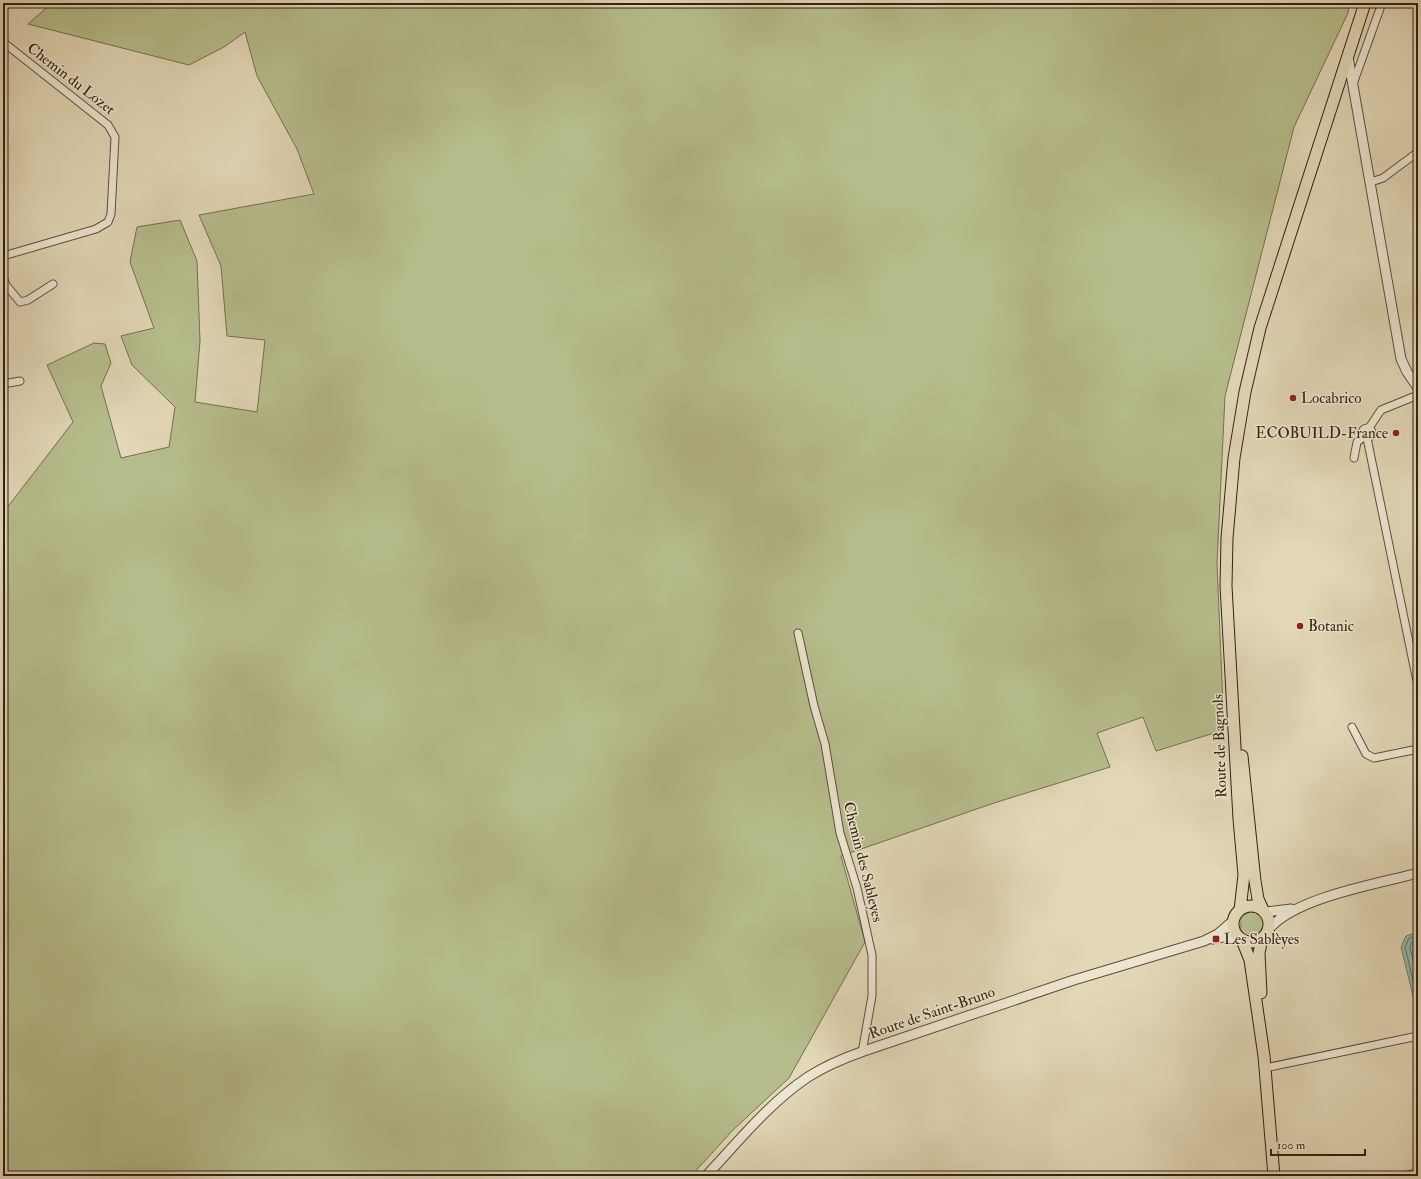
<svg xmlns="http://www.w3.org/2000/svg" width="1421" height="1179" viewBox="0 0 1421 1179" font-family="'IM FELL Double Pica',serif">
<style>
.green{fill:#b6bd8c;stroke:#747050}
.water{fill:#95baae;stroke:#6d7d70}
.lines{fill:none;stroke-linecap:round;stroke-linejoin:round}
.shore{stroke:#646e60;stroke-width:1}
.minor-casing{stroke:#5e4f3c;stroke-width:9}
.tertiary-casing{stroke:#5e4f3c;stroke-width:11}
.primary-casing{stroke:#322213;stroke-width:13}
.minor{stroke:#ece5d0;stroke-width:7}
.tertiary{stroke:#ece5d0;stroke-width:9}
.primary{stroke:#e2d7b6;stroke-width:11}
.poi-dot{fill:#8f2418;stroke:#ece5d0;stroke-width:1.5}
.labels{text-anchor:middle;dominant-baseline:central;stroke-width:3;stroke-linejoin:round;paint-order:stroke}
.street-label{font-size:15px;fill:#322213;stroke:#ece5d0}
.poi-label{font-size:15px;fill:#322213;stroke:#ece5d0;text-anchor:start}
</style>
<rect width="100%" height="100%" fill="#e2d7b6"/>
<filter id="stains"><feTurbulence type="fractalNoise" baseFrequency=".005" numOctaves="4"/><feColorMatrix values="0 0 0 0 .2 0 0 0 0 .09 0 0 0 0 .02 0 0 0 .5 -.17"/></filter>
<radialGradient id="worn" r=".72"><stop offset=".6" stop-color="#630" stop-opacity="0"/><stop offset="1" stop-color="#630" stop-opacity=".3"/></radialGradient>
<path class="green" d="M52,3h1297l-1,10 -54,114 -69,269 -8,167 7,167 -68,21 -13,-34 -46,16 13,34 -116,36 -153,53 24,86 -76,136 -56,52 -42,46h-688v-663l70,-91 -26,-57 47,-22 11,1 6,19 -10,23 20,72 48,-11 6,-40 -43,-42 -11,-29 33,-8 -24,-66 7,-35 43,-7 17,41 3,80 -5,61 62,10 8,-72 -38,-4 -6,-70 -22,-51 115,-21 -17,-45 -40,-73 -12,-44 -21,15 -35,18 -161,-41z
M1252,911l9,4 3,9 -4,9 -9,4 -5,-1 -6,-7 1,-2v-4l-2,-1 4,-7z"/>
<path class="water" d="M1418,932v84l-17,-69 5,-11z"/>
<g class="lines">
<path class="shore" d="M1418,936l-9,2 -4,9 13,55
M1418,941l-6,1 -2,5 8,33"/>
<defs>
<path id="minor" d="M3,42l105,83 7,12 -4,77 -3,8 -12,7 -93,27
M1353,84l29,-81
M1371,182l12,-4 35,-26
M3,277l3,8 14,17 8,-2 25,-16
M3,384l17,-3
M1362 433a5 5 0 1 1 10 0a5 5 0 1 1-10 0Z
M1369,428l12,-18 37,-15
M1367,438l51,248
M1354,458l3,-16 7,-5
M798,633l16,73 11,38 15,89 17,55 15,67v41l-9,51 1,4
M1352,727l14,27 8,4 44,-9
M1265,1068l153,-32
M1404,1176l14,-4"/>
<path id="tertiary" d="M1348,57l53,302 6,13 11,16
M1265,912l26,-3
M1269,929c27,-32 109,-45 149,-56
M1212,939l11,-2 17,2
M706,1176c32,-34 63,-73 102,-99 17,-11 36,-19 56,-26l210,-71 130,-39 14,-7 15,-13"/>
<path id="primary" d="M1242,756l13,125 3,18 5,11
M1233 924a18 18 0 1 1 36 0a18 18 0 1 1-36 0Z
M1240,910l4,-35 -5,-56 -13,-233 1,-48 7,-80 11,-66 15,-64 105,-325
M1242,940l8,20 14,96 10,120
M1261,993l-2,-40 3,-14"/>
</defs>
<use href="#minor" class="minor-casing"/>
<use href="#tertiary" class="tertiary-casing"/>
<use href="#primary" class="primary-casing"/>
<use href="#minor" class="minor"/>
<use href="#tertiary" class="tertiary"/>
<use href="#primary" class="primary"/>
</g>
<g class="poi-dot">
<circle cx="1293" cy="398" r="4"/>
<circle cx="1396" cy="433" r="4"/>
<circle cx="1300" cy="626" r="4"/>
<rect x="1212" y="935" width="8" height="8" rx="2"/>
</g>
<g class="labels">
<g class="street-label">
<text transform="translate(71 79) rotate(38)">Chemin du Lozet</text>
<text transform="translate(1220 746) rotate(-92)">Route de Bagnols</text>
<text transform="translate(863 862) rotate(76)">Chemin des Sableyes</text>
<text transform="translate(932 1013) rotate(-19)">Route de Saint-Bruno</text>
</g>
<g class="poi-label">
<text x="1301" y="398">Locabrico</text>
<text x="1388" y="433" text-anchor="end">ECOBUILD-France</text>
<text x="1308" y="626">Botanic</text>
<text x="1224" y="939">Les Sablèyes</text>
</g>
</g>
<rect width="1421" height="1179" fill="none" stroke="#e2d7b6" stroke-width="16"/>
<rect x="4" y="4" width="1413" height="1171" fill="none" stroke="#322213" stroke-width="2"/>
<rect x="8" y="8" width="1405" height="1163" fill="none" stroke="#322213"/>
<path d="M1271 1149v6h94v-6" fill="none" stroke="#322213" stroke-width="2"/>
<text x="1277" y="1149" font-size="12" fill="#322213" stroke="#ece5d0" stroke-width="3" paint-order="stroke">100 m</text>
<rect width="100%" height="100%" filter="url(#stains)"/>
<rect width="100%" height="100%" fill="url(#worn)"/>
</svg>
